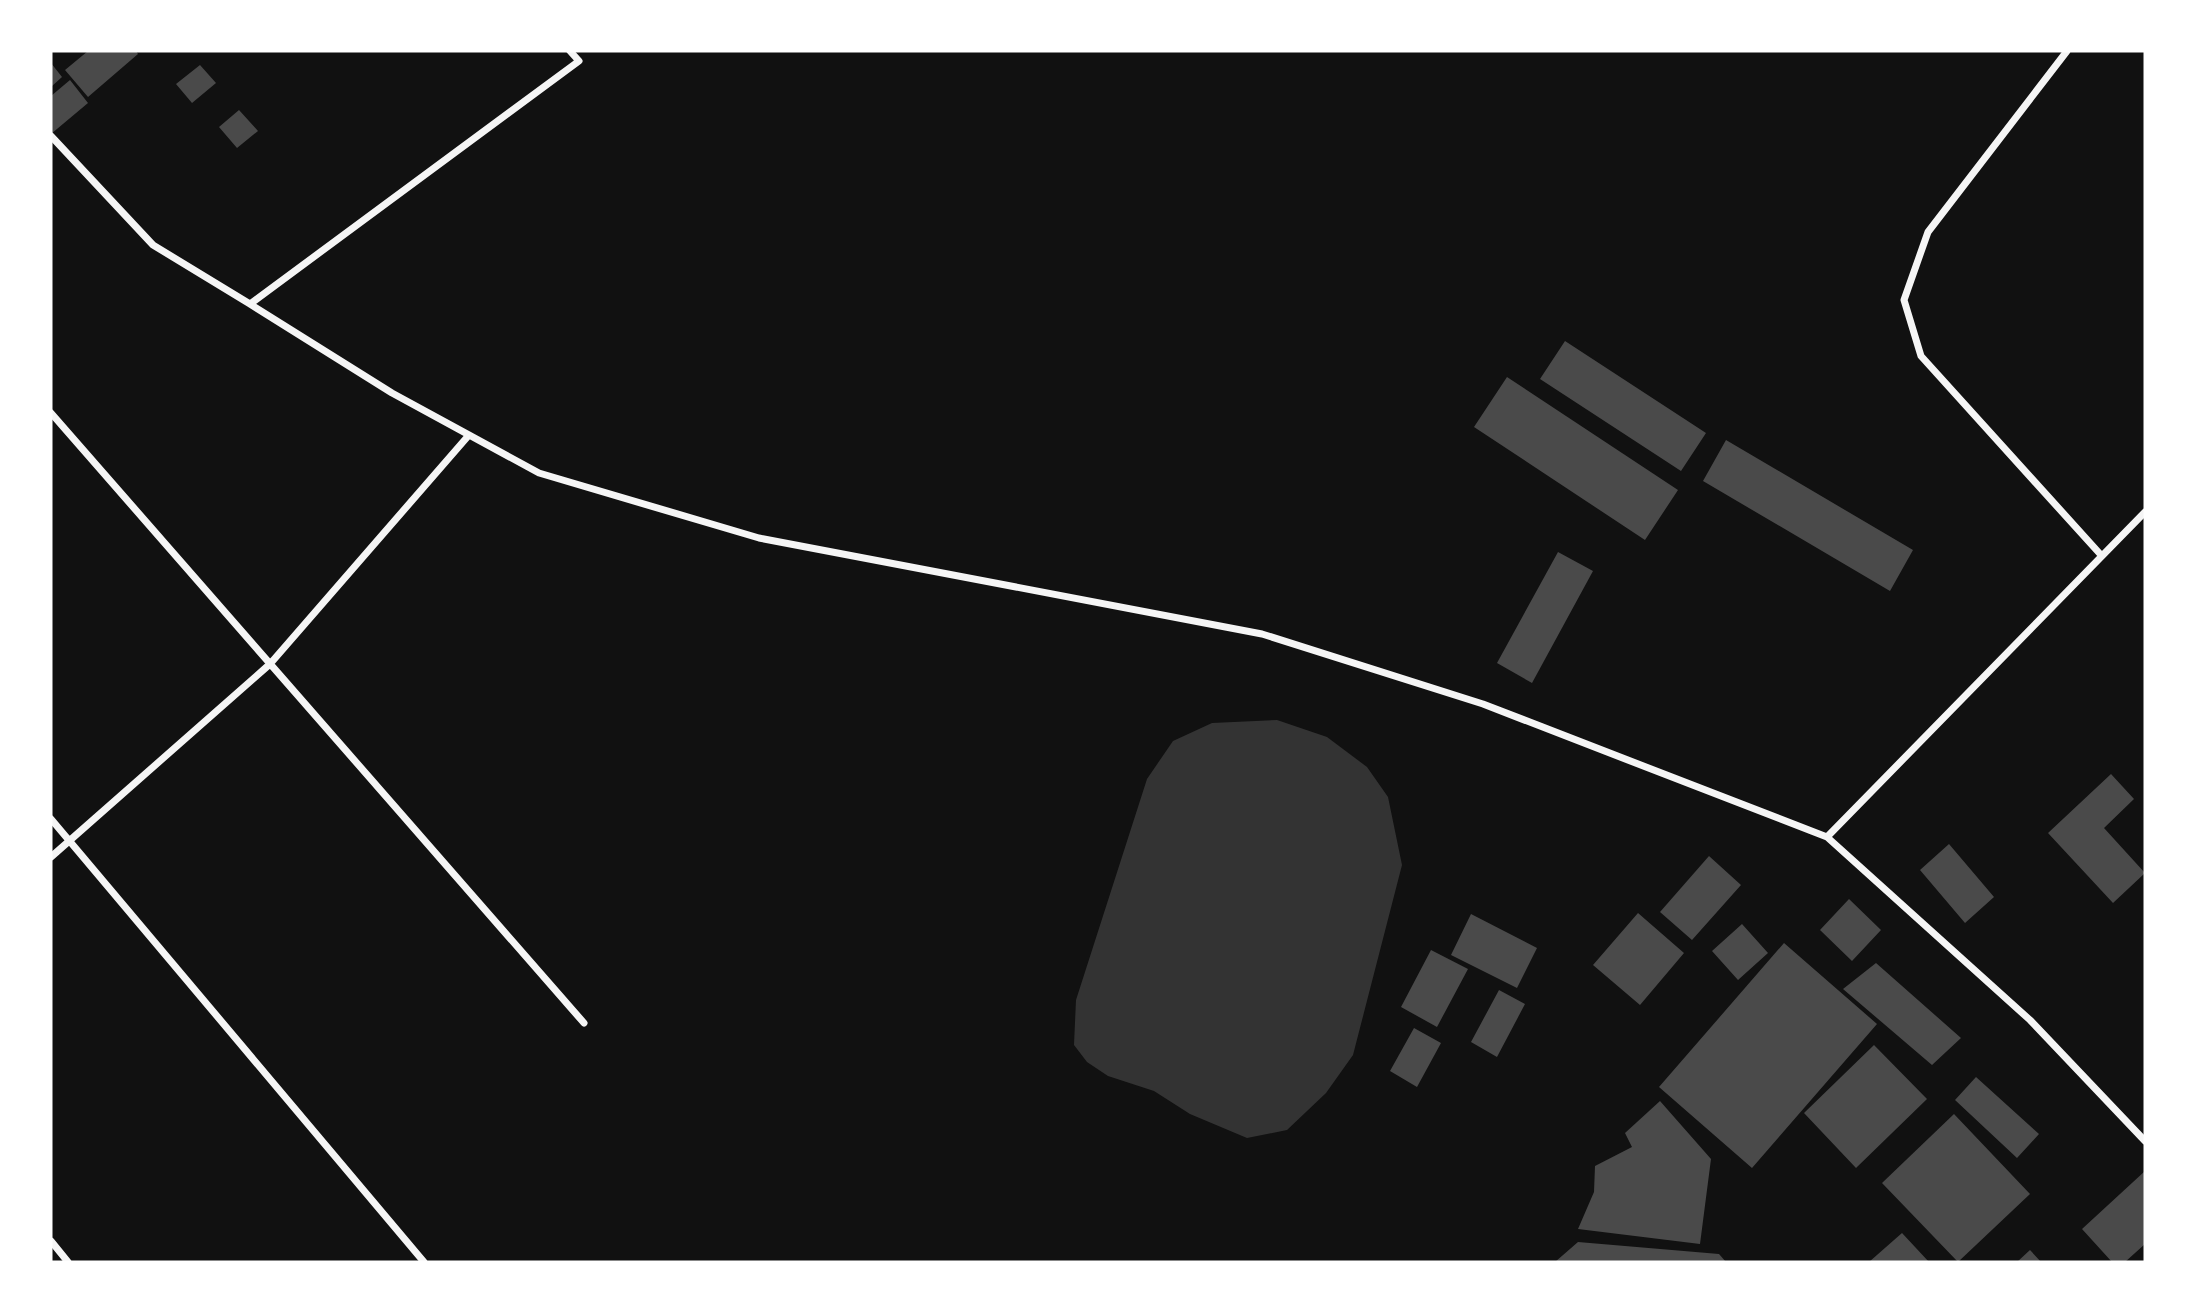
<svg xmlns="http://www.w3.org/2000/svg" width="2196" height="1313" viewBox="0 0 2196 1313" font-family="'Space Grotesk',sans-serif">
<style>
.water{fill:#333}
.building{fill:#4a4a4a}
.lines{fill:none;stroke-linecap:round;stroke-linejoin:round}
.minor{stroke:#f5f5f5;stroke-width:7}
</style>
<rect width="100%" height="100%" fill="#111"/>
<path class="water" d="M1277,720l50,17 40,30 21,30 14,68 -49,190 -27,38 -39,37 -40,8 -57,-24 -36,-23 -46,-15 -21,-14 -13,-17 2,-45 71,-221 26,-38 39,-18z"/>
<path class="building" d="M88,51h48l2,3 -50,43 -23,-27z
M51,63l11,14 -11,10z
M200,65l16,18 -24,20 -16,-19z
M70,80l18,23 -37,31v-38z
M239,110l19,21 -21,17 -18,-21z
M1565,341l141,92 -25,38 -141,-92z
M1507,377l171,113 -33,50 -171,-113z
M1726,440l187,110 -23,41 -187,-110z
M1558,552l35,19 -61,112 -35,-20z
M2111,774l23,25 -30,29 41,45 -32,30 -65,-70z
M1949,844l45,53 -29,26 -45,-53z
M1709,856l32,29 -49,55 -32,-28z
M1849,899l32,31 -29,31 -32,-31z
M1638,913l46,40 -44,52 -47,-40z
M1471,914l66,34 -20,40 -66,-33z
M1742,924l26,29 -30,27 -26,-29z
M1784,943l93,81 -125,144 -93,-81z
M1431,950l37,19 -31,58 -36,-20z
M1876,963l85,75 -29,27 -89,-76z
M1499,990l26,14 -28,53 -26,-15z
M1414,1028l27,15 -24,44 -27,-16z
M1874,1045l53,54 -71,69 -52,-55z
M1976,1077l63,57 -22,24 -62,-58z
M1660,1101l51,58 -11,85 -122,-15 16,-37 1,-26 37,-19 -7,-14z
M1954,1114l76,80 -72,68 -76,-79z
M2145,1171v73l-20,18h-13l-30,-33z
M1902,1233l27,29h-60z
M1578,1242l141,12 7,8h-171z
M2030,1250l11,12h-24z"/>
<g class="lines">
<path class="minor" d="M570,51l9,10 -329,243 142,89 147,80 220,65 503,96 221,70 344,133 203,183 115,121
M2067,51l-139,181 -24,68 17,56 180,199
M51,136l102,109 97,59
M51,413l533,610
M51,819l373,443
M1827,837l318,-325
M51,857l219,-193 199,-229
M51,1241l17,21"/>
</g>
<rect width="2196" height="1313" fill="none" stroke="#ffffff" stroke-width="105"/>
</svg>
